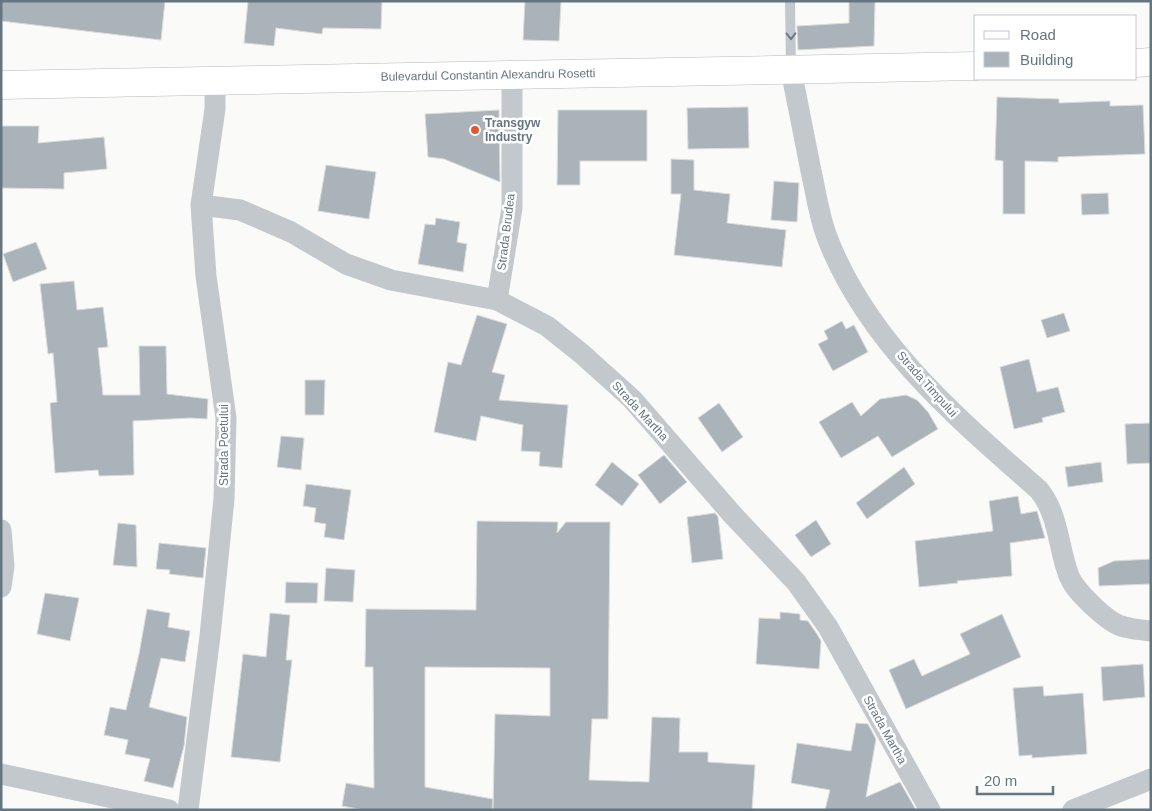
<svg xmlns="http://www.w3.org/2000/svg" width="1152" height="811" viewBox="0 0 1152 811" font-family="Helvetica,sans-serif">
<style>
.building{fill:#aab3b9;stroke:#dcdcda}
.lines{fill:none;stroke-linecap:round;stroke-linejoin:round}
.primary-casing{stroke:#b5babe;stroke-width:29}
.lane{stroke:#c3c8cc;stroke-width:10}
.street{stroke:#c3c8cc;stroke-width:21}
.primary{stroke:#fff;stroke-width:28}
.oneway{stroke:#6a7a87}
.poi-dot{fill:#e4572e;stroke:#fff;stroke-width:2}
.labels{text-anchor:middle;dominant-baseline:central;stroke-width:5;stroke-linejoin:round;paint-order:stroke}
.street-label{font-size:12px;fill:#657683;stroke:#fff}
.poi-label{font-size:12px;font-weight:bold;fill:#657683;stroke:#fff;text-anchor:start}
</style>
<rect width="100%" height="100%" fill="#fafaf8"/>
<path class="building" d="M1,1h164l-4,39 -160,-19z
M248,1h134l-1,28 -58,-1 -1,6 -46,-6 -2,18 -30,-3z
M525,1h36l-2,40 -36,-1z
M849,1h26l-1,45 -76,4 -1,-24 52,-3z
M997,97l62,2v4l51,-2v5l33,-1 2,49 -87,3v5l-33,-1v53h-22v-53l-8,-1z
M748,107l1,41 -61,1 -1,-41z
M499,110l1,72 -56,-23 -16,-2 -3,-43z
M558,110h89v51h-67v24h-23z
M1,126h38l-1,17 66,-6 3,32 -43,4v16l-63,-1z
M671,159l23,1v30l36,4 -3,29 59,7 -4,37 -108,-12 7,-61h-10z
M326,165l50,7 -7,47 -51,-8z
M774,181l25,2 -2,39 -26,-2z
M1108,193l1,21 -27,1 -1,-21z
M436,218l24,4 -3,20 10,2 -4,28 -45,-8 7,-40 10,1z
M36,242l11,27 -34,13 -10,-28z
M74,281l3,29 26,-3 5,40 -10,1 5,47h37l-1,-49h27l1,48 41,5 -1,20 -17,-1 -57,3 1,54 -35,1 -1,-6 -43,3 -5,-70 7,-1 -4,-49 -5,1 -8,-70z
M1064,313l6,18 -23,7 -6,-18z
M477,315l30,9 -15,48 13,3 -6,25 69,5 -6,63 -23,-2 1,-14 -19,-1 2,-26 -42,-9 -5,25 -42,-9 14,-70 13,3z
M842,321l4,8 8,-4 14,27 -35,19 -15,-27 10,-5 -4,-8z
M1029,359l8,33 21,-5 7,25 -23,6 1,4 -29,7 -14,-62z
M305,380h20l-1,35h-19z
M906,395l11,5 11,12 10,17 -46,28 -14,-21 -37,22 -22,-36 33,-20 9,14 19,-17z
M719,403l24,34 -21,15 -24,-34z
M1151,423v40l-24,1 -2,-40z
M281,436l23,2 -3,32 -24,-3z
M664,455l23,27 -27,22 -22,-29z
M612,462l27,22 -17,22 -27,-21z
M1101,462l2,20 -35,5 -3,-20z
M904,467l11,17 -48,35 -11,-16z
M306,484l45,6 -7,50 -20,-3 2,-13 -12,-2 2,-14 -13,-2z
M1018,496l3,18 16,-3 8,27 -35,5 2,33 -55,5 1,2 -39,4 -4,-46 78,-10 -4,-30z
M715,513l3,4 5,42 -31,4 -5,-46z
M816,520l15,24 -20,13 -16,-22z
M477,521l81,1 -1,11 9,-11h44l-2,197h-16l-3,61 60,2 3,-65 28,1 -1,34h29v10l47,3 -3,45h-259l2,-96 55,2v-48l-125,-1v120l68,12 -1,11h-128l-22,-4 4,-23 28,5 -1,-121h-8l1,-58 110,1z
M118,523l18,2 1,42 -24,-2z
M159,543l47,5 -3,30 -34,-4 1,-4 -14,-1z
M1151,559v25l-52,2 -1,-18 16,-7z
M326,568l29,2 -2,32 -29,-1z
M286,582l32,1 -1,20h-32z
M45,593l34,5 -9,43 -33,-7z
M147,609l23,4 -2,14 22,4 -5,31 -24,-4 -12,49 38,10 -3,29 -11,42 -29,-7 6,-22 -25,-5 3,-14 -24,-5 6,-28 16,3 13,-56z
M780,612l20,2v6l8,1 9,13 4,7 -2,28 -63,-5 3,-46 21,1z
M270,613l20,2 -4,45h6l-12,102 -49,-5 12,-103 23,3z
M1002,614l19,43 -115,52 -17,-39 25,-11 8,17 48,-22 -10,-20z
M1143,664l2,33 -42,4 -2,-34z
M1043,686l1,10 39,-3 4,61 -55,4v-3l-13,1 -6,-68z
M856,723l12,1 8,15 -10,58 34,-15 16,28h-91l5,-20 -39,-7 6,-40 54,8z"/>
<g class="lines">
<defs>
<path id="primary" d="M1136,63l15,-1
M1,85l975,-19"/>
</defs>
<use href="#primary" class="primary-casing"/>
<path class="lane" d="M790,1l1,67"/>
<path class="street" d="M791,70c7,34 13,67 20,101 5,22 8,45 16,66 40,105 130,181 212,253 20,25 19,57 30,86 5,12 15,21 24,30 22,21 28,22 58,25
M201,205l39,5 51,22 55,32 45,16 106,20 50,26 35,28 50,45 99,114 65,69 32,45 102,183
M497,300l15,-92v-134
M1,530l3,36 -3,21
M1,774l168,36
M188,810l22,-174 14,-137 2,-81 -20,-142 -5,-71 14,-96v-28
M1073,810l78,-31"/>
<use href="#primary" class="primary"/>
</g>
<defs><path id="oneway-chevron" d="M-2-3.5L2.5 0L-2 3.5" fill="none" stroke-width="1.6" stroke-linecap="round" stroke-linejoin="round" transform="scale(1.25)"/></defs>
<use class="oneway" href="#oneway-chevron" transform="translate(791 36) rotate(89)"/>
<circle class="poi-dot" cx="475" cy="130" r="5"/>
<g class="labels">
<g class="street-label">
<text transform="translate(488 75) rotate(-1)">Bulevardul Constantin Alexandru Rosetti</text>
<text transform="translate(506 232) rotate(-83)">Strada Brudea</text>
<text transform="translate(927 384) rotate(48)">Strada Timpului</text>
<text transform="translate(640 411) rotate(47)">Strada Martha</text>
<text transform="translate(224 445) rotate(-90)">Strada Poetului</text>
<text transform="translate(885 730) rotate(61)">Strada Martha</text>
</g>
<g class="poi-label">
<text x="485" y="123">Transgyw<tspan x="485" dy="14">Industry</tspan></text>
</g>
</g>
<rect width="1152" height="811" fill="none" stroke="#657683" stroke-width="5"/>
<rect x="974" y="15" width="162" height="65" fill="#ffffff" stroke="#c1c8cd"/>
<rect x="984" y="31" width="25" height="8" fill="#ffffff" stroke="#c1c8cd"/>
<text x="1020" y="40" font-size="15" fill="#657683">Road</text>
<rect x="984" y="52" width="25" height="15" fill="#aab3b9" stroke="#c1c8cd"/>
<text x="1020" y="65" font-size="15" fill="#657683">Building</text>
<path d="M977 786v8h76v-8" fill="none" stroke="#657683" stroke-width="2.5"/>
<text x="984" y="786" font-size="15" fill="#657683" stroke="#ffffff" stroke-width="4" paint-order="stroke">20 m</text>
</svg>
